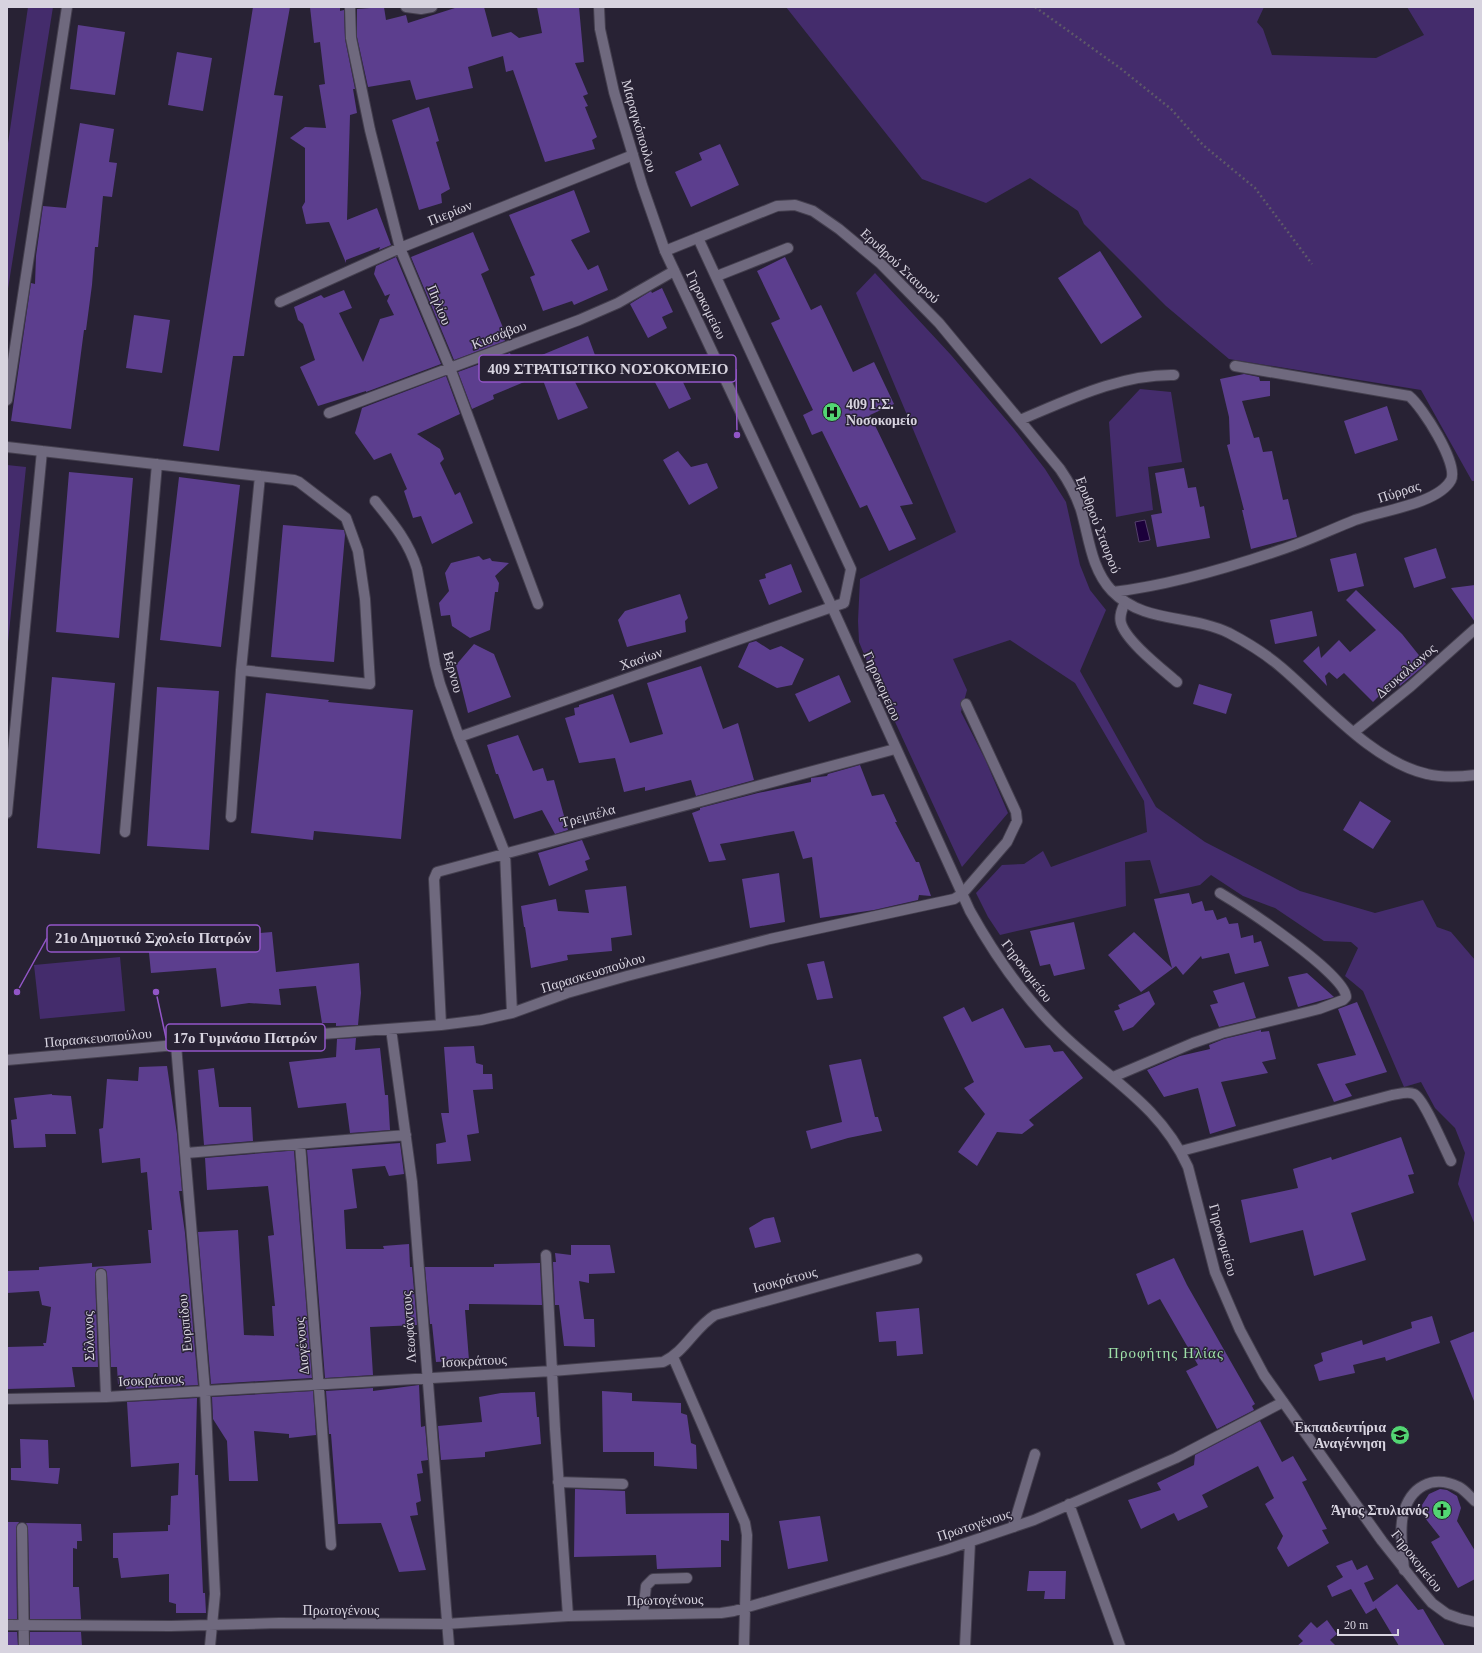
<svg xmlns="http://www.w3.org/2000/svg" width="1482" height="1653" viewBox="0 0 1482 1653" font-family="'Times New Roman',serif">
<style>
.green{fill:#442c6c}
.water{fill:#1c003b;stroke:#543f6c}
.building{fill:#5c3e8e}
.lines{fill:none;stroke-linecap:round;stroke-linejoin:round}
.lane-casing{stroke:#443f4e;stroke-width:12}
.street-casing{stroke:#443f4e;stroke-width:12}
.secondary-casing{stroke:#443f4e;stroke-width:12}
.path{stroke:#5e5969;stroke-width:2.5;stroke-dasharray:2 3;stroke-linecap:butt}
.lane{stroke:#6f697e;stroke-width:10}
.street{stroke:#6f697e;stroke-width:10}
.secondary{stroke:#6f697e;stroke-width:10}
.labels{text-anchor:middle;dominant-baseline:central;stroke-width:3;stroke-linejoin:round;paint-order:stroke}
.street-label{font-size:14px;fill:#d7d3df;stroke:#282234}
.poi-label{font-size:14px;font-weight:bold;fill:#d7d3df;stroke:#282234;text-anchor:end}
.neighbourhood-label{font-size:15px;letter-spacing:1px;fill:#9edfa8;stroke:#282234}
.leader{fill:none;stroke:#9256c7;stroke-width:1.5}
.callout-dot{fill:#9256c7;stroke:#282234;stroke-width:1.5}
.callout{fill:#282234;stroke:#9256c7;stroke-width:1.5}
.callout-label{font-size:15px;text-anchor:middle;font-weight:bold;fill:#d7d3df}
</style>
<rect width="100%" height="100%" fill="#282234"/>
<path class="green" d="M28,7h25l-46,288v-145z
M786,7h478l-7,15 6,7 9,26 104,3 48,-23 -17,-28h68v474h-3l-51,-91 -192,-31 -63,-53 -82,-82 -6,-13 -48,-33 -44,25 -64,-24z
M875,273l76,82 63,74 31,40 21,33 14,63 10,25 16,20 -26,61 76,136 49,35 95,49 75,22 48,-13 14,27 14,5 24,28v265l-17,-41 7,-31 -10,-25 -20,-20 -14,-26 -17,5 -41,-96 -18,-15 13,-28 -7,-6 -27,-1 -49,-33 -32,-12 -32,-21 -11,10 -40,9 -10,-34 -25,2 1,44 -126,29 -12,-18 -12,-24 26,-28 22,-1 19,-13 8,16 96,-35 -3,-31 -69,-118 -65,-43 -57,19 14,31 -6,22 24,47 23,54 -46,54 -96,-208 -7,-17 -1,-21 2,-42 96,-47 -100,-239z
M1140,389l31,3 11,70 -34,5 5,43 -37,7 -7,-95z
M7,465l19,2 -19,185z
M120,957l5,54 -85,8 -6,-54z"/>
<path class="water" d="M1145,520l5,20 -11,2 -4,-20z"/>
<path class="building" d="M253,7h37l-16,88 9,1 -39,260h-11l-14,95 -36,-5z
M310,7h30v4l4,-1 1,29 10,50h-2l4,24 -7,2 -3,105 30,-12 14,37 -12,5 1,-3 -34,13v3l-17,-41 -23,2 -4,-17 3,-5v-54l-15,-10 15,-11 21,1 -7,-43 6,-1 -5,-42 -6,1z
M384,7l2,13 20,-5 2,8 50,-16h26l8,30 19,-5 8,6 23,-5 -5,-26h42l5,55 -9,1 13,31 -5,2 5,10 -3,1 12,30 -5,3 3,9 -50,13 -32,-92 -7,2 -3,-16 -35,11 5,21 -57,12 -6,-20 -42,7 -11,-50v-28z
M78,25l47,7 -10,63 -45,-6z
M177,52l35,6 -9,53 -35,-6z
M429,107l10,34 -3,1 14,47 -9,5 1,9 -23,7 -27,-90z
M80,123l34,6 -5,33 8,1 -5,34 -9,-1 -5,51h-3l-3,38 -6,45h-2l-13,99 -60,-8 20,-138 4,1 1,-28 7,-50 23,2z
M720,144l19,41 -48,22 -16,-35 27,-12 -3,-7z
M574,190l16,42 -19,8 17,30 10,-5 10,25 -34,15 -2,-4 -29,10 -13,-34 5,-2 -26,-60z
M473,232l16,38 -8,4 25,61 -3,2 2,4 -51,19 -43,-103z
M1100,251l42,66 -41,27 -43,-66z
M396,257l45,107 -75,28v-1l-48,15 -18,-39 15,-7 -12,-36 -5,-4 -4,-13 27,-12 3,3 20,-8 8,18 -13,5 24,49 17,-43 14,-4 -7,-14 3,-7 -5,2 -11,-22 2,-8z
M785,257l26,53 10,-5 32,67 21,-10 20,42 -24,11 43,89 -13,2 16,33 -27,12 -22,-46 -7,3 -38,-77 -10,4 -9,-20 10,-5 -42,-87 9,-4 -23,-48z
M662,288l11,24 -11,5 5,11 -19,10 -18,-34 21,-13 1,2z
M134,315l36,5 -8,53 -36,-5z
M588,336l11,30 -25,14 14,28 -30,12 -17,-45 -48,20 1,4 -22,10 -14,-37 52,-19 5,13z
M672,359l19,40 -22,10 -21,-40z
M1244,374l15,3 1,4h10v15l-28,5 12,37 5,-1 4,15 9,-1 11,49 5,-1 9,38 -46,12 -9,-39h2l-17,-65 3,-1 -1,-27 -9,-38z
M446,376l14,38 -43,20 23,15 4,10 -4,4 15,32 5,-3 13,31 -41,21 -11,-28 -8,2 -9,-27 3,-2 -16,-36 -17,7 -19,-27 7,-25z
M1387,406l11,34 -43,14 -11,-33z
M678,451l13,16 16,-4 11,25 -29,17 -26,-45z
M1184,468l4,20 8,-1 4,20 4,-1 6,32 -53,9 -6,-32 11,-2 -7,-40z
M69,472l64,6 -14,160 -63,-6z
M179,477l61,8 -19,162 -61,-7z
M283,525l61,5 1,5 -11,127 -63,-5z
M1436,548l10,30 -32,10 -10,-30z
M1356,553l8,33 -26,6 -8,-33z
M479,556l4,4 7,-2 2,3 17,2 -14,13 4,7 -1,9h-3l-5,38 -20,8 -18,-12 -2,-11 -9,1 -2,-13 10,-12 -4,-18 6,-10z
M791,564l11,28 -33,13 -10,-25 7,-2 -1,-4z
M1475,585v37l-24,-34z
M1356,590l46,44 24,30 -26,22 -5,-6 -22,22 -29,-29 -7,6 -8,-7 -4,4 2,10 -24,-25 16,-15 2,12 18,-18 11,12 26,-22 -30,-30z
M680,594l8,24 -3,3 1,11 -59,15 -9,-27 7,-9z
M1312,611l5,25 -42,8 -5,-24z
M756,641l14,9 11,-4 23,13 -12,26 -15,3 -39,-21 11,-24z
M474,644l20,10 17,43 -43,16 -12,-48z
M701,666l22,63 15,-6 16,57 -58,16 -5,-16 -46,11v-4l-21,5 -9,-34 -36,5 -14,-45 10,-3 -1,-7 5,-1v-2l34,-11 17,49 33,-9 -16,-51z
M839,675l12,27 -42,20 -14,-28z
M52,677l63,6 -15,171 -63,-6z
M1199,684l33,10 -6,20 -33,-10z
M157,687l62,4 -10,159 -62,-4z
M266,693l63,7 -1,2 85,8 -12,129 -87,-8 -1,9 -62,-7z
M518,735l15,36 10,-3 4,13 7,-1 14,50 -13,4 -13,-24 -28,9 -16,-45h-2l-9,-29z
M860,765l12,31 12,-2 13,28h-2l21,40h3l12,34 -12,-1 -1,5 -44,10 -54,8 -8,-61 -9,2 -9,-28 -74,13 6,16 -17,2 -17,-49 8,-3v-2l58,-15 53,-11v-4l16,-2 1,-2z
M1360,801l31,20 -18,28 -30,-19z
M582,840l8,19 -5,2 3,9 -39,16 -11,-33z
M779,873l6,49 -35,6 -8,-49z
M626,886l6,49 -21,3 1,13 -45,4 1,5 -37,8 -6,-41h-1l-3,-21 35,-7 2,12 31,2 -4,-23z
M1189,893l3,11 10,-3 3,10 8,-1 4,10 9,-3 3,7 9,-1 3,15 12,-3 1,8 7,-2 8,25 -34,8 -6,-21 -27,6 -1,-3 -18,19 -7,-9 -35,26 -33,-37 26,-23 38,36 -18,-69z
M1074,922l11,47 -31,7 -4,-12 -10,2 -10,-35z
M272,932l4,40 83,-9 2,30 -3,32 -22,1v-3h-14l-6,-37 -37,3 2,16 -32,-2 -28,4 -5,-39 -65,5 -3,-30z
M824,961l9,37 -16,2 -10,-36z
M1307,973l27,24 -36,10 -10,-30z
M1244,982l12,36 -37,9 -9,-22 8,-2 -5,-12z
M1149,991l6,13 -22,23 -10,4 -9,-20 6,-2 -2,-4z
M1357,1002l30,70 -42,12 7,12 -18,6 -17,-38 39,-9 -18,-46z
M964,1007l8,15 31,-14 22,40 25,-3 4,7 9,-1 20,27 -54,42 5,5 -12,9 -25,-2 -20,34 -19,-14 27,-38 -21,-26 10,-6 -31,-65z
M1261,1030v2l8,-1 7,28 -14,3 6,11 -47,9 15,44 -26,8 -12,-46 -34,9 -17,-27 33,-14 30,-7 -1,-4 15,-6z
M356,1038l-1,12 25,-2 5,47h3l2,35 -40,3 -4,-30 -48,5 -9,-46 47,-5 1,-18z
M474,1046l2,17 7,2v9h9l1,15 -20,1 6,43 -12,2 4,26 -34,3 -1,-20 10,-2 -5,-29h8l-5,-66z
M861,1059l14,58h3l4,14 -34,7 -37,11 -5,-18 36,-9 -13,-57z
M167,1066l10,68 5,57h-3l6,42 13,152 -72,4v-6l-8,1 -1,-17h-6l-4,-93 -1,-4 -5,-2 -4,1 -2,5 3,93h-26l3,20 -68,2v-42l37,-1 -1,-3h3l5,-36 -9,-2 -3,-14 -32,2v-22l32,-1v-3l53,-4v4l59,-4 -3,-33h4l-5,-58 -6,1 -1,-15 -38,5 -3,-34 4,-1 4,-49 31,2 1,-14z
M214,1068l5,39h32l2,34 -49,4 -6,-75z
M52,1094v1l19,1 5,38h-31l1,13 -32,1 -3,-28 6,-1 -3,-21z
M1401,1137l13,37 -6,1 6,18 -63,20 15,47 -52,16 -11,-46 -53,13 -9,-43 57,-12 -5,-19 38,-12 1,3z
M400,1143l4,31 -15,2 -4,-10 -33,3 5,39 -13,2 2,39h38l-1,-3 26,-2 1,23h2l5,58 -47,2 3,48 -48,3 -18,-228z
M288,1151h6l18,227 -101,6 -13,-152 40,-2 6,105 30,1 -2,-30h3l-7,-70 6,-1 -6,-49 -61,4 -2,-32z
M774,1217l7,25 -26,6 -6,-20 15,-9z
M571,1245h39l5,28 -26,1v9l-10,-2 5,38h10l1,28 -31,-1 -5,-41h-4l-2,-43h3l-1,-9 16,2z
M1174,1258l13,27 68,119 -3,2 2,4 -37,19 -31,-58 12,-6 -38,-66 -12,6 -12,-31z
M540,1263l2,42 -73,-1v6h-4l4,50 -33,2 -4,-38h-2l-5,-57h69v-3z
M919,1308l4,46 -26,2 -1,-15 -17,1 -3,-30z
M1432,1316l8,27 -54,18 -1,-4 -32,8 2,8 -36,8 -5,-16 9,-4 -2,-8 41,-13 1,5 49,-17 -1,-6z
M1475,1331v70h-1l-24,-60z
M419,1385l2,42 4,-1 3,34 -7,1 2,12 -6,1 4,27 -5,2 2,12 -8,1 16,54 -27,2 -18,-49 -43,1 -7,-90h-2l-3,-43 47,-3v3z
M313,1391l3,44 -27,3v-4l-35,-3 4,50h-29l-2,-40 -14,-22 -1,-22z
M602,1391l30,2v8l49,2v10l6,2 4,28 5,2 1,24 -43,-3v-14h-51z
M535,1392l2,25h2l2,27 -56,8v5l-44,3 -3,-34 44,-4 -3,-25 22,-4z
M197,1398l-2,77h3l5,118h2l1,20h-30v-9l-7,-2v-28l-48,4 -3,-20h-5v-25l55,-2v-6h2l1,-29 7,-1 1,-32 -48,4 -4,-65z
M1260,1421l22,41 11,-6 14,24 -5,2 25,47 -5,1 7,13 -41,24 -11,-19 6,-12 -18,-32 9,-6 -16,-32 -56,29 6,12 -30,14 -4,-8 -33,16 -13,-29 33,-10 -4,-7 37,-18 1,-10z
M20,1439l28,1 1,28h11l-2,16 -47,-4v-12h10z
M575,1489l50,2 1,23 103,-1v28l-8,-1v27l-64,2 -1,-14 -82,2z
M1440,1489l7,1 10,6 4,12 -4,13 18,30v28l-17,9 -27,-46 9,-5 -15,-19 -2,-7 -1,-6 7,-11z
M820,1516l8,45 -40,8 -9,-48z
M7,1522h12l-3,6 1,91h-10z
M26,1523l55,1 1,17h-5v8l-4,-1v39h6l2,32h-51l-2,-91z
M1352,1560l5,10 10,-5 7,14 -10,4 9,19 24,-18 21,26 5,-1 22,37h-46l-24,-40 1,2 -10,6 -15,-25 -19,8 -5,-11 16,-9 -7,-11z
M1029,1571h37l-1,28h-21l1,-8h-18z
M1327,1620l10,14 -7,6 6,6h-39l6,-5 -5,-5 13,-14 6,6z
M7,1632h10l1,14h-11z
M30,1632h51l1,14h-52z"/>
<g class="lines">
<defs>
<path id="lane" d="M698,238l153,331 -7,34 -12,4
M717,276l71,-28
M7,400l60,-393
M7,447l287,33 5,2 47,36 12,33 7,48 5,85 -129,-14
M1125,602c-3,7 -6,14 -4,21 5,18 41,46 56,59
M7,813l35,-362
M231,817l10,-147 19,-194
M125,832l32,-368
M1013,1527l22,-73
M643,1614l3,-28 7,-7 34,-1"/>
<path id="street" d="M350,7l1,31 19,92 30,118 50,120 88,236
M406,7l15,2 11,-2
M665,251l112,-45 18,-1 18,6 26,18 42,35 58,59 121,146c9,13 16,26 21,41 8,27 10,59 31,81 32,33 78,23 117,42 19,10 37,21 53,35 41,35 91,94 145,106 16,4 32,3 48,1
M280,302l120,-54 233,-93
M329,413l250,-93 39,-17 56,-32
M1020,420c48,-20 100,-46 154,-45
M375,501c17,21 34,41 42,68l18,96 5,19 19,53 46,116 7,160
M1113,592c57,-7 112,-23 167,-42 25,-8 50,-20 75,-30 25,-9 83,-16 96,-40 8,-16 -29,-74 -42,-84l-174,-30
M1354,732l57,-46 64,-57
M459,737l373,-130
M441,1025l-7,-146 3,-7 458,-123
M391,1029l21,153 37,464
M176,1045l29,346 10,203 -5,52
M7,1060l169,-15 265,-20 40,-5 31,-7 55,-20 60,-17 143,-37 184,-40 8,-5 45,-52 10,-21 -1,-9 -50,-108
M1113,1077l80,-34 29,-10 97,-24 24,-9 3,-3c0,-23 -104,-91 -126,-104
M300,1144l31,401
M1181,1151l211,-56c7,-1 16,-4 22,-1 9,3 31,55 37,67
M186,1153l220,-18
M546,1255l9,174 13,187
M101,1274l5,123
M673,1357l72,166 2,12 -3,111
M7,1399l99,-2 99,-6 347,-20 111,-9c22,-10 32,-35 52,-47l202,-56
M558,1482l65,2
M1069,1504l51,142
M22,1528l2,118
M1404,1570c-1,-18 -5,-37 -1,-55 7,-28 29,-41 56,-28 6,3 11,10 16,14
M7,1625l164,1 108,-3 167,1 122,-8 153,-3 13,-2 211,-61 89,-30 142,-62 107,-56
M965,1646l5,-104"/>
<path id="secondary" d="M599,7l1,22 14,63 28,93 23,66 167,356 138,304c24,43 53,85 88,119 47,47 101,73 130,137l27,105 25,58 24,45 118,166 39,49 11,13 15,11 14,5 14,3"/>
</defs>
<use href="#lane" class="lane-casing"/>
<use href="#street" class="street-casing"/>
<use href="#secondary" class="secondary-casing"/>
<path class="path" d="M1035,7l85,61 51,41 32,36 52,43 57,76"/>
<use href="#lane" class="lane"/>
<use href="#street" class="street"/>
<use href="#secondary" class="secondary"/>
</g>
<defs>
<symbol id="hospital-disc" viewBox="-11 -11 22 22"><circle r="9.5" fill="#53d673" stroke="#282234"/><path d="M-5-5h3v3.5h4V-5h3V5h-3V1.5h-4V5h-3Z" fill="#111"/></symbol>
<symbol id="school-disc" viewBox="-11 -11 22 22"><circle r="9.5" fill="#53d673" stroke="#282234"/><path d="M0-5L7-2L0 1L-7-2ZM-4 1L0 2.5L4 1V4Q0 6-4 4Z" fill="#111"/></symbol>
<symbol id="church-disc" viewBox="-11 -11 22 22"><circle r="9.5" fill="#53d673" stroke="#282234"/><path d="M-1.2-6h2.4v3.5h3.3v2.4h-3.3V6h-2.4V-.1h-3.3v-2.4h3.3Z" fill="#111"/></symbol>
</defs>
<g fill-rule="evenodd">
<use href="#hospital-disc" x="821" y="401" width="22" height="22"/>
<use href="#school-disc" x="1389" y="1424" width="22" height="22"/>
<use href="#church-disc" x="1431" y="1499" width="22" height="22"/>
</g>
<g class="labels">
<g class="street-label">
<text transform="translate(639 126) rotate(74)">Μαραγκόπουλου</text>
<text transform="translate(450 213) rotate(-22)">Πιερίων</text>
<text transform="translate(900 266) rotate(43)">Ερυθρού Σταυρού</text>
<text transform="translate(439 305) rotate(67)">Πηλίου</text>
<text transform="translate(706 305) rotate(64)">Γηροκομείου</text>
<text transform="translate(499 335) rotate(-21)">Κισσάβου</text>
<text transform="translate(1399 492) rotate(-18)">Πύρρας</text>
<text transform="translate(1098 525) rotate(69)">Ερυθρού Σταυρού</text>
<text transform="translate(641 659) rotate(-19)">Χασίων</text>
<text transform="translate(1406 671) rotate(-41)">Δευκαλίωνος</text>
<text transform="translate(453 672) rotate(75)">Βέρνου</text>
<text transform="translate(882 686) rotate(66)">Γηροκομείου</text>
<text transform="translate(588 816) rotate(-15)">Τρεμπέλα</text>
<text transform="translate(1027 971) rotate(53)">Γηροκομείου</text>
<text transform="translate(593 973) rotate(-17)">Παρασκευοπούλου</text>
<text transform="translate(98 1038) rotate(-5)">Παρασκευοπούλου</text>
<text transform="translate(1223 1240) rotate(75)">Γηροκομείου</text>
<text transform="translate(785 1280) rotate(-15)">Ισοκράτους</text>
<text transform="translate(185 1323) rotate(-95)">Ευριπίδου</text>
<text transform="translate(409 1327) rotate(-94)">Λεωφάντους</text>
<text transform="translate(89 1336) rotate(-92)">Σόλωνος</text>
<text transform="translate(302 1346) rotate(-95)">Διογένους</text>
<text transform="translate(474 1361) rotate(-3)">Ισοκράτους</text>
<text transform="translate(151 1380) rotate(-3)">Ισοκράτους</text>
<text transform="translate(974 1525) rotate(-18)">Πρωτογένους</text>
<text transform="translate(1417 1561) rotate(52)">Γηροκομείου</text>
<text transform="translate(665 1600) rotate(-1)">Πρωτογένους</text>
<text x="341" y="1610">Πρωτογένους</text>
</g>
<g class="poi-label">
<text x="846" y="404" text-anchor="start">409 Γ.Σ.<tspan x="846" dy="16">Νοσοκομείο</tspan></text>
<text x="1386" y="1427">Εκπαιδευτήρια<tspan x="1386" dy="16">Αναγέννηση</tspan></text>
<text x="1428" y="1510">Άγιος Στυλιανός</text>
</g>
<g class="neighbourhood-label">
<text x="1166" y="1353">Προφήτης Ηλίας</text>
</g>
</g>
<path class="leader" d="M737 435L736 369M17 992L47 938M156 992L166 1038"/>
<g class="callout-dot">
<circle cx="737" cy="435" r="4"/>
<circle cx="17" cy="992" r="4"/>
<circle cx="156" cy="992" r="4"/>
</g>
<g class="callout">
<rect x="479" y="355" width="257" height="27" rx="4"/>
<rect x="47" y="925" width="213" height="27" rx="4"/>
<rect x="166" y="1024" width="159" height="27" rx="4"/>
</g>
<g class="callout-label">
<text x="608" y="374">409 ΣΤΡΑΤΙΩΤΙΚΟ ΝΟΣΟΚΟΜΕΙΟ</text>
<text x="153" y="943">21ο Δημοτικό Σχολείο Πατρών</text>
<text x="245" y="1043">17ο Γυμνάσιο Πατρών</text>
</g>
<rect width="1482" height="1653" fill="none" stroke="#d7d3df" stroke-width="16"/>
<path d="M1338 1629v6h60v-6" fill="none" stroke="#d7d3df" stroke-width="2"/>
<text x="1344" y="1629" font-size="12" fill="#d7d3df" stroke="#282234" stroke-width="3" paint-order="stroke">20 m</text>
</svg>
